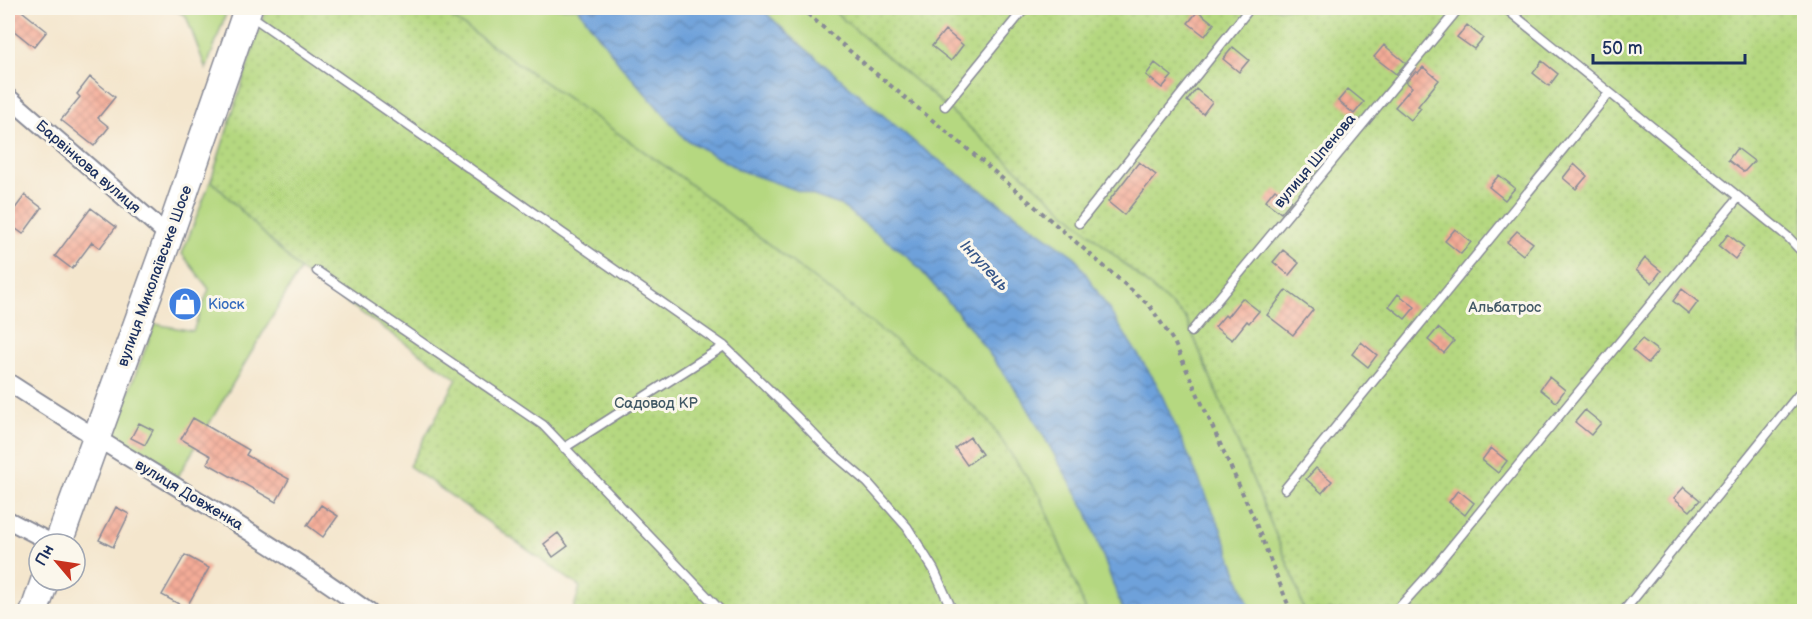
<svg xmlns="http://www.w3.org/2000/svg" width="1812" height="619" viewBox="0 0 1812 619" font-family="'Balsamiq Sans',sans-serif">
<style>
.grass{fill:#b5d880;stroke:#68846f;stroke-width:1.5}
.garden{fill:url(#garden-dots);stroke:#68846f;stroke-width:1.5}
.water{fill:url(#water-waves);stroke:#44689c;stroke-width:1.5}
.building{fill:url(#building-cross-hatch)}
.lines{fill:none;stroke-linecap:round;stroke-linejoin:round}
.service-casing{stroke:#888a96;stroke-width:11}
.minor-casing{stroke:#888a96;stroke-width:20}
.primary-casing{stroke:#888a96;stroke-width:30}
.path{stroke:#888a96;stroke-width:4;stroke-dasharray:4.5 4.5;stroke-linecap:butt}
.service{stroke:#fff;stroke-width:8}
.minor{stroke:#fff;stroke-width:16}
.primary{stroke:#fff;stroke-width:27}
.labels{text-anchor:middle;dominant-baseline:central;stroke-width:6;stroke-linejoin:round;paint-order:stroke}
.street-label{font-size:15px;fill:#1b2f5e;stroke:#fbf7ec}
.shop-label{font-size:15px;fill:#366cbe;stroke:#fbf7ec;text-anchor:start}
.park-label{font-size:15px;fill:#425966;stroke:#fbf7ec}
.water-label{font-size:16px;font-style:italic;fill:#385789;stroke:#fbf7ec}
</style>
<defs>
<pattern id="garden-dots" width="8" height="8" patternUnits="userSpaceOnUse" patternTransform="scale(1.5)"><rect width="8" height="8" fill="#b5d880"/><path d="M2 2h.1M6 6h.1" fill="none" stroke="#9bba71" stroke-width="1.8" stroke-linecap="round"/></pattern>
<pattern id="water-waves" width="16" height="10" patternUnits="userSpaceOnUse" patternTransform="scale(1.5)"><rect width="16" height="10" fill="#6ea1da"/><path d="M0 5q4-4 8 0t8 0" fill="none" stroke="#5a84b4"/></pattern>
<pattern id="building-cross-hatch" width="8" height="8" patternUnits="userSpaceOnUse" patternTransform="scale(1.5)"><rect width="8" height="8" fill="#f4ac97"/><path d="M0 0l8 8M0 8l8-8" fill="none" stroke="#d19485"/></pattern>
</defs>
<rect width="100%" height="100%" fill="#fbf7ec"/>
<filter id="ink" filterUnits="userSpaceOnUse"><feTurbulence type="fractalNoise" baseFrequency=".0167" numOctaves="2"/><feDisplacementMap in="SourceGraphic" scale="12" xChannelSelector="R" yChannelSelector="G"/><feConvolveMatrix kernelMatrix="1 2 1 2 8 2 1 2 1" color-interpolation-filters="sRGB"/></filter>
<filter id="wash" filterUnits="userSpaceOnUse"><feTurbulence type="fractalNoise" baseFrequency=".008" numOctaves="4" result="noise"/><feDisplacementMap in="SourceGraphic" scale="24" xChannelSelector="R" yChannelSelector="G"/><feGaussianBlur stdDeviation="1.35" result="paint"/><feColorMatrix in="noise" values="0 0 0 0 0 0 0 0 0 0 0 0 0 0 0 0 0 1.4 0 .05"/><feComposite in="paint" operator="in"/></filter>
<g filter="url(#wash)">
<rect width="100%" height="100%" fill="#f4e6cd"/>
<path class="grass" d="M172,8h56l-22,61 -20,-53z
M438,8h140l42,56 65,75 57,32 98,34 70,53 56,64 56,76 65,114 36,99h-37l-45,-113 -359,-320z
M761,8h69l115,98 241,212 109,263 9,30h-53l-31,-84 -145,-270 -156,-111 -132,-113z
M211,180l89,90 -123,208 -66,-41 44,-113 38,7 16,-42 -27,-35z"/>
<path class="garden" d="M266,8h172l244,170 251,192 54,49 54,79 45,113h-513l7,-24 -171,-121 48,-87 -157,-109 -89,-90z
M830,8h974v603h-500l-9,-30 -109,-263 -241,-212z"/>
<path class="water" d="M578,8h183l26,25 132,113 156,111 82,127 63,143 31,84h-128l-36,-99 -65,-114 -56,-76 -56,-64 -70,-53 -98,-34 -57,-32 -65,-75z"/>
<g id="blocks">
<path class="building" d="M8,8h10l29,23 -13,16 -26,-21z
M1198,11l16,13 -9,12 -17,-13z
M1467,25l16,13 -9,11 -17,-12z
M945,30l18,15 -12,16 -19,-15z
M1384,45l22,18 -10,11 -22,-17z
M1233,47l16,13 -10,12 -16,-13z
M1542,61l16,13 -9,12 -16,-13z
M1155,63l17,13 -10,12 -16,-13z
M1423,67l16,13 -21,26 3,2 -10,12 -16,-13 17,-20 -6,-5 10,-11 2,2z
M90,77l25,20 -17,21 11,9 -15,19 -33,-26 19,-23 -3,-3z
M1196,89l16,13 -9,12 -16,-13z
M1348,89l16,13 -10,12 -16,-13z
M1737,148l17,13 -10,11 -16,-12z
M1139,162l17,13 -32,40 -16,-13z
M1574,164l13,12 -11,13 -13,-11z
M1499,175l16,13 -10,12 -16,-13z
M1275,189l16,12 -10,12 -16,-12z
M25,195l17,13 -19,26 -15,-11v-5z
M91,208l25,19 -16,21 -8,-6 -20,27 -17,-13z
M1455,229l16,13 -10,12 -16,-13z
M1517,231l16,12 -10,12 -16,-13z
M1728,234l16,13 -9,12 -16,-13z
M1283,250l16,13 -10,12 -16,-13z
M1645,258l16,13 -9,12 -16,-13z
M1682,289l16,13 -9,12 -16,-13z
M1286,290l27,20 -20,25 -26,-20z
M182,291l14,6 -8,20 -14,-6z
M1398,294l17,13 -10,12 -16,-13z
M1242,298l17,13 -10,12 -2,-2 -15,19 -17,-13 10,-12 2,2z
M1438,328l16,13 -10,12 -16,-13z
M1642,339l16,12 -10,12 -16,-13z
M1361,342l16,13 -9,12 -16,-13z
M1549,377l16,13 -9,12 -16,-13z
M1585,410l16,13 -10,12 -16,-13z
M193,418l56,32 -3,5 43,24 -13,23 -69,-39 4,-7 -30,-17z
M139,423l14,7 -8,15 -14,-7z
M970,437l12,17 -15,11 -12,-17z
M1491,448l16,13 -9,12 -16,-13z
M1316,468l16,13 -10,12 -16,-14z
M1684,487l16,13 -10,11 -16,-13z
M1458,490l16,13 -9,12 -16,-13z
M321,505l17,11 -15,21 -16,-12z
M116,507l13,7 -16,33 -14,-7z
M558,533l10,13 -15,11 -9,-13z
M185,555l24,13 -23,40 -24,-13z"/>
</g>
</g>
<g filter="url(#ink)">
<use href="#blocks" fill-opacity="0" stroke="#888a96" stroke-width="1.5"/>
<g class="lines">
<defs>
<path id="service" d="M1505,8l283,229 16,17
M250,15l474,331 72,70 31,32 41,35 39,44 27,43 19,42
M945,106l80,-98
M1079,223l171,-215
M317,271l226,154 179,187
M1191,332l268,-324
M564,448l160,-102
M1285,489l324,-396
M1395,612l29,-32 314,-382
M1623,612l181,-224"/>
<path id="minor" d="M8,97l161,139
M8,382c119,78 245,146 361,230
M8,520l46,24"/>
<path id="primary" d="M58,544l111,-308 79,-228
M34,612l11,-32"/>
</defs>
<use href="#service" class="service-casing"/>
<use href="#minor" class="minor-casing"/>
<use href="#primary" class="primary-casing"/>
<path class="path" d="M801,8l67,59 114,94 168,145 24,36 78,172 39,98"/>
<use href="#service" class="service"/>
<use href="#minor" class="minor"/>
<use href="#primary" class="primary"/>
</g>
</g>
<defs>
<symbol id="shop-disc" viewBox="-11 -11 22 22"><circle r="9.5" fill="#3f7fe0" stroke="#fbf7ec"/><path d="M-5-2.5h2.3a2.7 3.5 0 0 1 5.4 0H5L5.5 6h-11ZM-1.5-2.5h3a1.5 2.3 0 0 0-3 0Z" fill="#fff"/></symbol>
</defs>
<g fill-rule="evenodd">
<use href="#shop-disc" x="166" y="285" width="38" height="38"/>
</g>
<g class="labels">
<g class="street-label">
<text transform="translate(1315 161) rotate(-50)">вулиця Шпенова</text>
<text transform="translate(88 167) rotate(41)">Барвінкова вулиця</text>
<text transform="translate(155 276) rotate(-70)">вулиця Миколаївське Шосе</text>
<text transform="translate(189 495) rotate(31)">вулиця Довженка</text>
</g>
<g class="shop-label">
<text x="208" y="304">Кіоск</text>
</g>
<g class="park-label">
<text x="1505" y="307">Альбатрос</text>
<text x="656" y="403">Садовод КР</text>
</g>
<g class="water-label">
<text transform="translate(984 266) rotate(47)">Інгулець</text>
</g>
</g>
<rect width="1812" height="619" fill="none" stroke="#fbf7ec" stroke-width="30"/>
<g transform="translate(57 562) rotate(299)"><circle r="28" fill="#fbf7ec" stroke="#a1a7b3" stroke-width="1.5"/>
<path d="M0-4.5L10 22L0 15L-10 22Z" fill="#c8321e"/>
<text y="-9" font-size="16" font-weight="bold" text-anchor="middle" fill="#1b2f5e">Пн</text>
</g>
<path d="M1593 54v9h152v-9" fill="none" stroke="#1b2f5e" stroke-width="3"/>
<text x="1602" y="54" font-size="18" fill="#1b2f5e" stroke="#fbf7ec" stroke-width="4.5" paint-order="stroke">50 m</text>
</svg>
